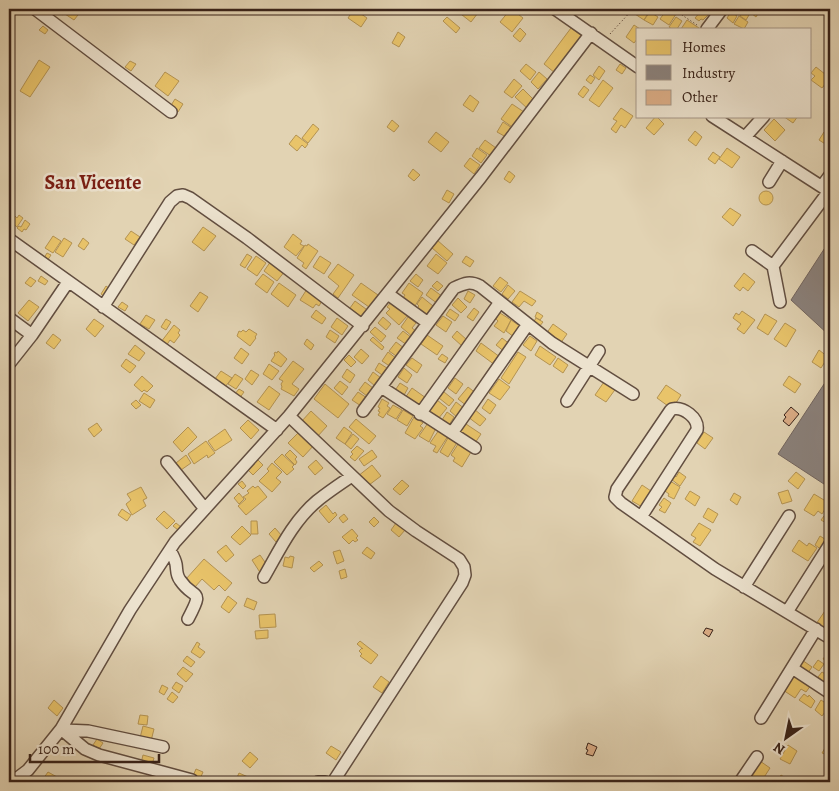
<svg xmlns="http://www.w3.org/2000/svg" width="839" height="791" viewBox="0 0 839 791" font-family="Alegreya,serif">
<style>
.homes{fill:#e9c46a;stroke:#b49352}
.industry{fill:#8a817c;stroke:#71645e}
.building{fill:#dcad86;stroke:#382219}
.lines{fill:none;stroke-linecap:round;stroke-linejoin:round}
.minor-casing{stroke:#624e40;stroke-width:14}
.path{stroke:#382219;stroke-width:1;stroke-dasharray:1 2.5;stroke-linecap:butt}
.minor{stroke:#ece2ce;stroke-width:11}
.labels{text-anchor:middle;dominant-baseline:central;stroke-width:5;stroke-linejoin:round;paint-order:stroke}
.district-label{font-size:20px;font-weight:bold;fill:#7a1f14;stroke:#ece2ce}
</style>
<rect width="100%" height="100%" fill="#e2d3b3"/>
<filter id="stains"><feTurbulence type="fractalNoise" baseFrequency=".004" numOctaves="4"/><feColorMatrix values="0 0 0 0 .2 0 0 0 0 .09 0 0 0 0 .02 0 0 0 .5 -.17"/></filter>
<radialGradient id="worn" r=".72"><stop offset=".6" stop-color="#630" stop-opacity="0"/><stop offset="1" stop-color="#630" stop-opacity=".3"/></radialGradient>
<path class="homes" d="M55,9h13l-5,6z
M69,9h12l1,1 -8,10 -9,-6z
M354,9l13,9 -6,9 -13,-9z
M459,9h22l-10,13 -14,-11z
M638,9l9,6 -3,5 -9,-6z
M640,9h8l2,1 -2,4z
M650,9h15l-4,6z
M667,9l9,5 -7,11 -9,-6z
M730,9h13l-4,6z
M746,9h15l-5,8z
M702,10l6,5 -5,5 -2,-1 -2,2 -4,-3z
M744,10l5,5 -3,5 -6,-4z
M509,11l2,2 3,-2 9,7 -11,14 -12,-10z
M650,12l8,5 -5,8 -9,-5z
M731,12l6,4 -4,7 -6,-5z
M739,16l9,6 -4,7 -10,-5z
M447,17l13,11 -4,5 -13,-12z
M676,17l6,4 -5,8h-5l-3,-2z
M687,20l12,8v1h-18z
M634,25l6,4h-2v9l-4,5 -8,-6z
M43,26l5,4 -3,4 -6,-4z
M520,28l6,6 -6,8 -7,-6z
M571,28l12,9 -28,36 -11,-9z
M398,32l7,5 -6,10 -7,-4z
M39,60l11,7 -20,30 -10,-6z
M130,61l6,3 -5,7 -6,-4z
M526,64l10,8 -6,8 -10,-9z
M620,64l6,4 -4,6 -6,-4z
M599,66l6,5 -6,9 -6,-5z
M816,67l14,11 -8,10 -11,-8 4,-4 -4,-3z
M165,72l14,9 -11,15 -13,-10z
M539,72l8,7 -9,10 -7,-7z
M590,75l5,3 -4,6 -5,-4z
M514,79l8,7 -10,12 -8,-6z
M603,80l10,8 -14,19 -10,-7z
M584,86l5,4 -6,8 -5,-4z
M523,89l10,10 -2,2 3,2 -6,6 -13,-12z
M470,95l9,7 -6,10 -10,-7z
M175,99l8,5 -5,8 -8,-5z
M512,104l15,10 -12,15 -14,-10z
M621,108l12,8 -8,12 -4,-3 -5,8 -5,-4 6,-8 -4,-2z
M656,116l8,8 -10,11 -8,-7z
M783,116h15l-5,7z
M774,119l11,11 -10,11 -11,-11z
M392,120l7,6 -5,6 -7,-5z
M503,122l9,6 -6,9 -9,-5z
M313,124l6,5 -11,14 -6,-5z
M830,130v17l-11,-7 5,-8 4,2z
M695,131l7,6 -6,9 -8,-6z
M436,132l13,10 -8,10 -13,-10z
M296,135l12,9 -3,4 -3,-3 -5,6 -8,-7z
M485,140l11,8 -5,8 -12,-8z
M477,148l10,7 -6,8 -9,-7z
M727,148l13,9 -8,11 -13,-9z
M713,152l7,5 -5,7 -7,-5z
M470,158l10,7 -6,9 -10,-8z
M413,169l7,6 -6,6 -6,-5z
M509,171l6,5 -5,7 -6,-4z
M447,190l7,4 -5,9 -7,-4z
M759 198a7 7 0 1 1 14 0a7 7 0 1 1-14 0Z
M730,208l11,7 -8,11 -11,-9z
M19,215l4,3 -6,9 -6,-5 4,-6 2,2z
M25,220l5,4 -4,6 -2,-1 -2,3 -5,-4 2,-2 2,1z
M203,227l13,9 -12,15 -12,-9z
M131,231l9,6 -6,8 -9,-6z
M293,234l9,7 -2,3 4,2 -8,10 -12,-9z
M53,236l8,5 -8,12 -8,-5z
M64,238l8,5 -9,14 -8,-5z
M83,238l6,5 -5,7 -6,-4z
M437,240l16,14 -6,7 -16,-14z
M308,244l10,7 -12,18 -4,-3 2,-3 -7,-5 8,-13 2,1z
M47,253l4,2 -4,6 -3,-3z
M247,254l5,3 -7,11 -5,-3z
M436,254l11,9 -9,11 -11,-8z
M256,256l10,7 -9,13 -10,-7z
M320,256l11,7 -7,11 -11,-7z
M466,256l8,5 -4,6 -8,-5z
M271,261l14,10 -8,10 -13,-10z
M338,264l16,11 -16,23 -5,-4 6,-8 -11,-9z
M744,273l11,9 -7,9 -5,-4 -3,4 -6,-5z
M263,274l11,8 -7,11 -12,-9z
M416,274l7,6 -5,7 -8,-6z
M41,276l7,5 -3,4 -7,-4z
M30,277l6,4 -5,6 -6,-4z
M500,277l8,6 -7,9 -8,-6z
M437,281l6,5 -5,5 -6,-5z
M279,283l17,12 -8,12 -17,-13z
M361,283l17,12 -9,12 -17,-12z
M409,283l14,10 -8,13 -12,-8 2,-3 -3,-2z
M508,285l7,6 -7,8 -6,-5z
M106,286l4,3 -5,8 -4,-3z
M431,288l12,9 -5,7 -12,-9z
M307,289l16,10 -4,7 -3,-2 -3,4 -13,-8z
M468,291l7,4 -5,8 -6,-4z
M520,291l16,10 -4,5 -8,-5 -5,6 -7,-5z
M200,292l8,5 -10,15 -8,-6z
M422,297l11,9 -8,10 -9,-7 3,-3 -2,-2z
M458,298l9,9 -6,6 -9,-8z
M29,300l10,7 -11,14 -10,-8z
M355,301l15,11 -5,7 -15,-11z
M392,301l16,14 -9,10 -13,-12 4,-4 -3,-2z
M122,302l6,4 -3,5 -7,-4z
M474,308l5,4 -6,9 -6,-4z
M450,309l9,6 -4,6 -9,-6z
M316,310l10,8 -4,6 -11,-7z
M742,311l13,9 -11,14 -7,-5 4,-5 -8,-6 3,-5 3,2z
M537,312l6,4 -3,4 -5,-3z
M500,313l11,7 -7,13 -10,-7 4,-5 -2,-2z
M765,314l12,7 -9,14 -11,-7z
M146,315l9,5 -6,9 -9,-5z
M443,316l9,6 -6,10 -10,-7z
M383,317l8,7 -5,6 -8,-7z
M408,317l8,6 -4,5 5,4 -4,5 -12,-10z
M337,318l11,8 -6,9 -11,-8z
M536,318l7,4 -4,5 -6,-4z
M94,319l10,7 -9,11 -9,-8z
M166,319l5,3 -5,8 -5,-3z
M511,320l10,7 -7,10 -8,-6z
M785,323l11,7 -10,17 -12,-8z
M553,324l14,10 -7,10 -14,-10z
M174,325l6,5 -2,3 2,2 -6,8 -4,-3 -4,6 -5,-4z
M375,327l11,9 -5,6 -11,-10z
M249,329l8,5 -2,3 1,1 -6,8 -13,-10 2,-5 2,1 2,-2 3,2z
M330,330l9,6 -4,7 -9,-6z
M403,331l9,7 -5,7 -10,-7z
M457,331l10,9 -5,6 -10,-9z
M53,334l8,6 -7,9 -8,-6z
M427,335l16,11 -6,9 -16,-11z
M530,336l7,5 -6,10 -8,-6z
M373,337l11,10 -2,3 -12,-10z
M502,338l9,7 -6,7 -9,-7z
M307,339l7,6 -3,5 -7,-6z
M396,342l8,6 -5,10 -10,-7z
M481,343l19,14 -5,8 -19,-14z
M135,345l10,8 -6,8 -11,-7z
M540,346l16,11 -6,8 -15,-10z
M241,348l8,6 -7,10 -8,-6z
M361,349l8,7 -7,8 -8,-7z
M819,350l9,7 -7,11 -9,-6z
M278,351l9,8 -6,8 -10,-6 4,-6 -1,-1 1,-2 2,1z
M388,352l9,7 -6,8 -9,-6z
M518,352l8,5 -17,27 -8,-6z
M442,354l6,4 -3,5 -7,-4z
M349,355l7,7 -5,5 -7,-7z
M412,358l10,7 -5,8 -11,-8z
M558,358l10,7 -5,8 -10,-7z
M126,359l10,7 -6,7 -9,-7z
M293,361l11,8 -12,15 7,5 -5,7 -13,-7 1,-2 -1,-3 2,-3 -4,-2z
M379,363l11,7 -5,7 -10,-7z
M269,364l10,7 -7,9 -9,-6z
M404,368l8,7 -5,8 -9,-6z
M347,369l8,6 -5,8 -8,-6z
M251,370l8,5 -7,10 -7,-6z
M221,371l11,7 -7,9 -10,-8z
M373,372l8,6 -6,8 -7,-6z
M235,374l8,5 -7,10 -8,-5z
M142,376l11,10 -6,6 -3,-2 -2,2 -8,-7z
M789,376l12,8 -6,9 -12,-8z
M455,378l8,6 -7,10 -8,-6z
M499,379l11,8 -10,13 -11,-7z
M606,379l11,8 -11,15 -11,-7z
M340,381l8,6 -6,8 -8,-7z
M365,382l8,6 -6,8 -8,-6z
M400,383l8,5 -5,9 -9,-5z
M325,384l24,20 -11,14 -24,-19z
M666,385l15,10 -5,8 -2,-1 -2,3 -3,-2 -1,3 -11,-8z
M269,386l11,8 -11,16 -12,-8z
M468,387l9,7 -10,12 -9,-7z
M412,388l14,10 -8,10 -13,-10z
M239,389l5,3 -5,7 -5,-4z
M358,392l9,6 -6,8 -9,-6z
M444,392l10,8 -5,6 -10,-8z
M144,393l11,7 -5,8 -11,-7z
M382,399l7,4 -2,3 3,2 -7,10 -5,-3 2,-3 -2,-1 2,-3 -2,-1z
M488,399l8,6 -6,9 -8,-6z
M136,400l5,5 -5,4 -5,-5z
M437,400l10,8 -9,11 -9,-8z
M456,402l9,7 -7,9 -8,-7z
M393,405l9,5 -6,9 -9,-5z
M474,409l12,10 -6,7 -12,-9z
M403,410l10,6 -6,10 -10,-6z
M311,411l16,15 -10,11 -16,-15z
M447,412l7,5 -5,8 -7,-5z
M414,417l9,6 -3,3 3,2 -8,11 -10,-6z
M356,419l20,17 -7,8 -20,-17z
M248,420l11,10 -8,9 -11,-11z
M97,423l5,7 -8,7 -6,-8z
M428,423l8,5 -7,14 -10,-6z
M466,424l15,10 -6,9 -15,-11z
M188,427l9,10 -15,15 -9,-10z
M344,427l8,6 -7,11 -9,-6z
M225,429l7,11 -17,11 -7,-10z
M439,430l9,6 -11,17 -4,-2 3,-5 -6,-3z
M300,431l15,13 -12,13 -15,-14z
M704,432l9,6 -8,11 -8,-6z
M353,434l6,5 -8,10 -6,-5z
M449,436l9,5 -10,16 -8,-5z
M206,441l9,12 -7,5 -1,-3 -13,9 -6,-10z
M460,441l8,5 -2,3 5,3 -9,15 -9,-6 2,-3 -4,-3z
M357,446l7,5 -9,10 -5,-4 3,-3 -2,-2z
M290,450l7,7 -2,2 2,3 -2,3 -10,-10z
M372,450l5,7 -13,9 -5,-7z
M282,454l12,11 -2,2 2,2 -7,6 -13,-13z
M186,455l5,8 -10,7 -5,-7z
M258,460l5,5 -10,10 -5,-5z
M316,460l7,8 -8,7 -7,-8z
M272,463l10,9 -6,6 5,4 -9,10 -13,-11 10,-10 -2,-2z
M372,465l9,11 -12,9 -4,-5 -2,2 -5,-6z
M679,472l7,5 -6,9 -9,-7 3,-4 2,2z
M796,472l9,7 -7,10 -10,-8z
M402,480l7,6 -9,9 -7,-6z
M242,481l4,5 -3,3 -5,-5z
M670,481l10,6 -6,12 -6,-3 1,-2 -4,-3z
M642,485l12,8 -10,15 -12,-7z
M253,486l2,2 3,-2 9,11 -21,18 -8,-9 8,-7 -3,-2 6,-4 -2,-2z
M141,487l6,11 -4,2 3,6 -14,9 -6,-11 5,-4 -4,-6z
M788,490l4,11 -10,3 -4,-11z
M690,491l10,6 -5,9 -10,-7z
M239,493l5,6 -5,5 -5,-6z
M734,493l7,4 -4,8 -7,-5z
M814,494l15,9 -7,11 -4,-3 -4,5 -10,-6z
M664,498l7,5 -6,10 -6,-3 3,-3 -3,-2z
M326,505l7,9 2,-2 2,3 -8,8 -10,-12z
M708,508l10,6 -5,9 -10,-6z
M122,509l9,6 -4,6 -9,-6z
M164,511l11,10 -8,8 -11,-10z
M344,514l4,5 -5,4 -4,-5z
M824,516l5,3 -3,4 -5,-3z
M374,517l5,5 -5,5 -5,-5z
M251,521h6l1,13h-7z
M176,523l5,4 -3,3 -5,-4z
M396,523l9,7 -6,7 -8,-7z
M699,523l12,7 -11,16 -7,-4 3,-4 -5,-3z
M242,526l9,9 -11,10 -9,-8z
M275,528l7,8 -6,6 -7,-8z
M352,529l6,7 -2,2 2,2 -3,2 -2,-2 -4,4 -7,-7z
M820,536l8,5 -6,9 -7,-5z
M799,540l8,6 2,-3 8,5 -9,13 -16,-10z
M226,545l8,10 -8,7 -9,-10z
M367,547l8,6 -4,6 -9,-6z
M340,550l4,11 -7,3 -4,-12z
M260,555l7,10 -6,9 -9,-14z
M290,556l4,1 -2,11 -9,-2 2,-9 4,1z
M204,559l28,24 -7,8 -6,-6 -5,5 -12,-11 -7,8 -9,-8z
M319,561l4,4 -9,7 -4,-4z
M345,569l2,8 -6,2 -2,-8z
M228,596l9,7 -8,10 -8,-6z
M247,598l10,4 -3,8 -10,-4z
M829,605l1,1v22l-2,3 -12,-7z
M275,614l1,13 -16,1 -1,-13z
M268,630v8l-12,1 -1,-8z
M360,641l18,14 -7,9 -11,-8 2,-2 -3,-3 3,-3 1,1 -6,-5z
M197,642l3,2 -2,3 7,5 -5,6 -9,-6z
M828,652l2,2v14l-5,-4 2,-3 -4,-2z
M187,656l8,6 -4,5 -8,-6z
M802,660l10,7 -5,7 -10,-6z
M818,660l6,4 -5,7 -6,-4z
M183,667l10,7 -7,8 -9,-8z
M822,672l8,5 -3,7 -9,-7z
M793,673l18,12 -5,7 -5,-3 -6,9 -12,-8z
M381,676l8,6 -7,11 -9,-6z
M176,682l7,4 -4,7 -7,-5z
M162,685l6,3 -4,7 -5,-3z
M172,692l6,5 -5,6 -6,-4z
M804,694l4,3 1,-2 6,6 -4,7 -12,-8z
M54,700l9,8 -6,8 -9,-8z
M821,700l6,4 -1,2 2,2 -6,8 -7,-6z
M830,706v12l-5,-4z
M140,715l8,1 -1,9 -9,-1z
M143,726l11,3 -3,12 -11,-3z
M97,739l6,4 -4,6 -6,-4z
M788,745l9,6 -7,13 -10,-5z
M331,746l10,6 -5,8 -10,-7z
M825,748l5,2 -3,5 -5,-2z
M250,752l8,7 -8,9 -8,-7z
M143,755l11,3 -2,7 -11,-2z
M760,761l10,7 -9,14h-4l-8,-4z
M196,769l7,3 -3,7 -7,-3z
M48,772l9,5 -3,5h-6l-5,-3z
M239,773l9,4 -2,5h-11z
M781,775l9,6v1h-13z"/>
<path class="industry" d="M830,240v96l-39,-36z
M830,375v113l-52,-34z"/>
<path class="building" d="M791,407l8,7 -10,12 -6,-5 3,-4 -2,-2z
M706,628l7,2 -4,7 -6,-4z
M588,743l9,4 -4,9 -7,-2 2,-4 -2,-1z"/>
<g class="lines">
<defs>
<path id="minor" d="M35,9l136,103
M555,9l83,58
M707,29l15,-20
M712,116l118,76
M745,137l19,-21
M769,182l13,-21
M822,186l8,-11
M9,239l268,191
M752,251l21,15
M388,294l40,29
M780,302l-7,-36 56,-75
M103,307l67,-105 7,-6 6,-1 7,3 57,40 116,88
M9,318l23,17
M9,364l23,-29 36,-53
M381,387l94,61
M567,401l32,-50
M363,411l91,-123c11,-5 16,-7 26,-2l72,57 81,51
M420,414l80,-112
M289,416l100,95 27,20 43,28 5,8 1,8 -3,8 -129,199
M452,433l76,-109
M167,462l38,47
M641,517l56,-87c2,-12 -14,-24 -25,-21l-2,2 -53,78 -2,8 6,6 94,66 115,69
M170,550c2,4 5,9 6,14 1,6 0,11 4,16 14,21 25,7 8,39
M264,577c15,-26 29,-56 53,-76 11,-9 23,-17 35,-25
M744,587l45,-71
M787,612l43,-68
M792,668l38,25
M761,718l55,-89
M61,729l24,20 14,6 93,25
M64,730l24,1 75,16
M12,782l16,-12 33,-41 69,-119 45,-68 114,-126 192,-239 110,-144
M318,782h7
M740,782l17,-25"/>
</defs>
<use href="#minor" class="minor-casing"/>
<path class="path" d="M673,9l24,16
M610,34l23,-25"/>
<use href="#minor" class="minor"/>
</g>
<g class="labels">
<g class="district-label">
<text x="93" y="182">San Vicente</text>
</g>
</g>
<rect width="839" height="791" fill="none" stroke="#e2d3b3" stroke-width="30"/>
<rect x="10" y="10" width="819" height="771" fill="none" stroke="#382219" stroke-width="2.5"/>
<rect x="15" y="15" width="809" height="761" fill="none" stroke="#382219"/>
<rect x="636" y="28" width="175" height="90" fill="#ece2ce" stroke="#a49586"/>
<rect x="646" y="40" width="25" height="15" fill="#e9c46a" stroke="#a49586"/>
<text x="682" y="52" font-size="15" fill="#382219">Homes</text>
<rect x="646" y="65" width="25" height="15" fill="#8a817c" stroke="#a49586"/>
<text x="682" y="78" font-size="15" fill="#382219">Industry</text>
<rect x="646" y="90" width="25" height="15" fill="#dcad86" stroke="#a49586"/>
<text x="682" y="102" font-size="15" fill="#382219">Other</text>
<g transform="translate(786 738) rotate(213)" stroke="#ece2ce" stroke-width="4" paint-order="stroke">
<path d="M0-4L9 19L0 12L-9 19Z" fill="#382219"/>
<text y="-8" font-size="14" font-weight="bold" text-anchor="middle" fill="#382219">N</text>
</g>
<path d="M30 754v8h129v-8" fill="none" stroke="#382219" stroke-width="2.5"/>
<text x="38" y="754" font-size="15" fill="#382219" stroke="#ece2ce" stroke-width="4" paint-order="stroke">100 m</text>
<rect width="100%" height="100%" filter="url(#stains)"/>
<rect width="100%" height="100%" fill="url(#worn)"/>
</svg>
